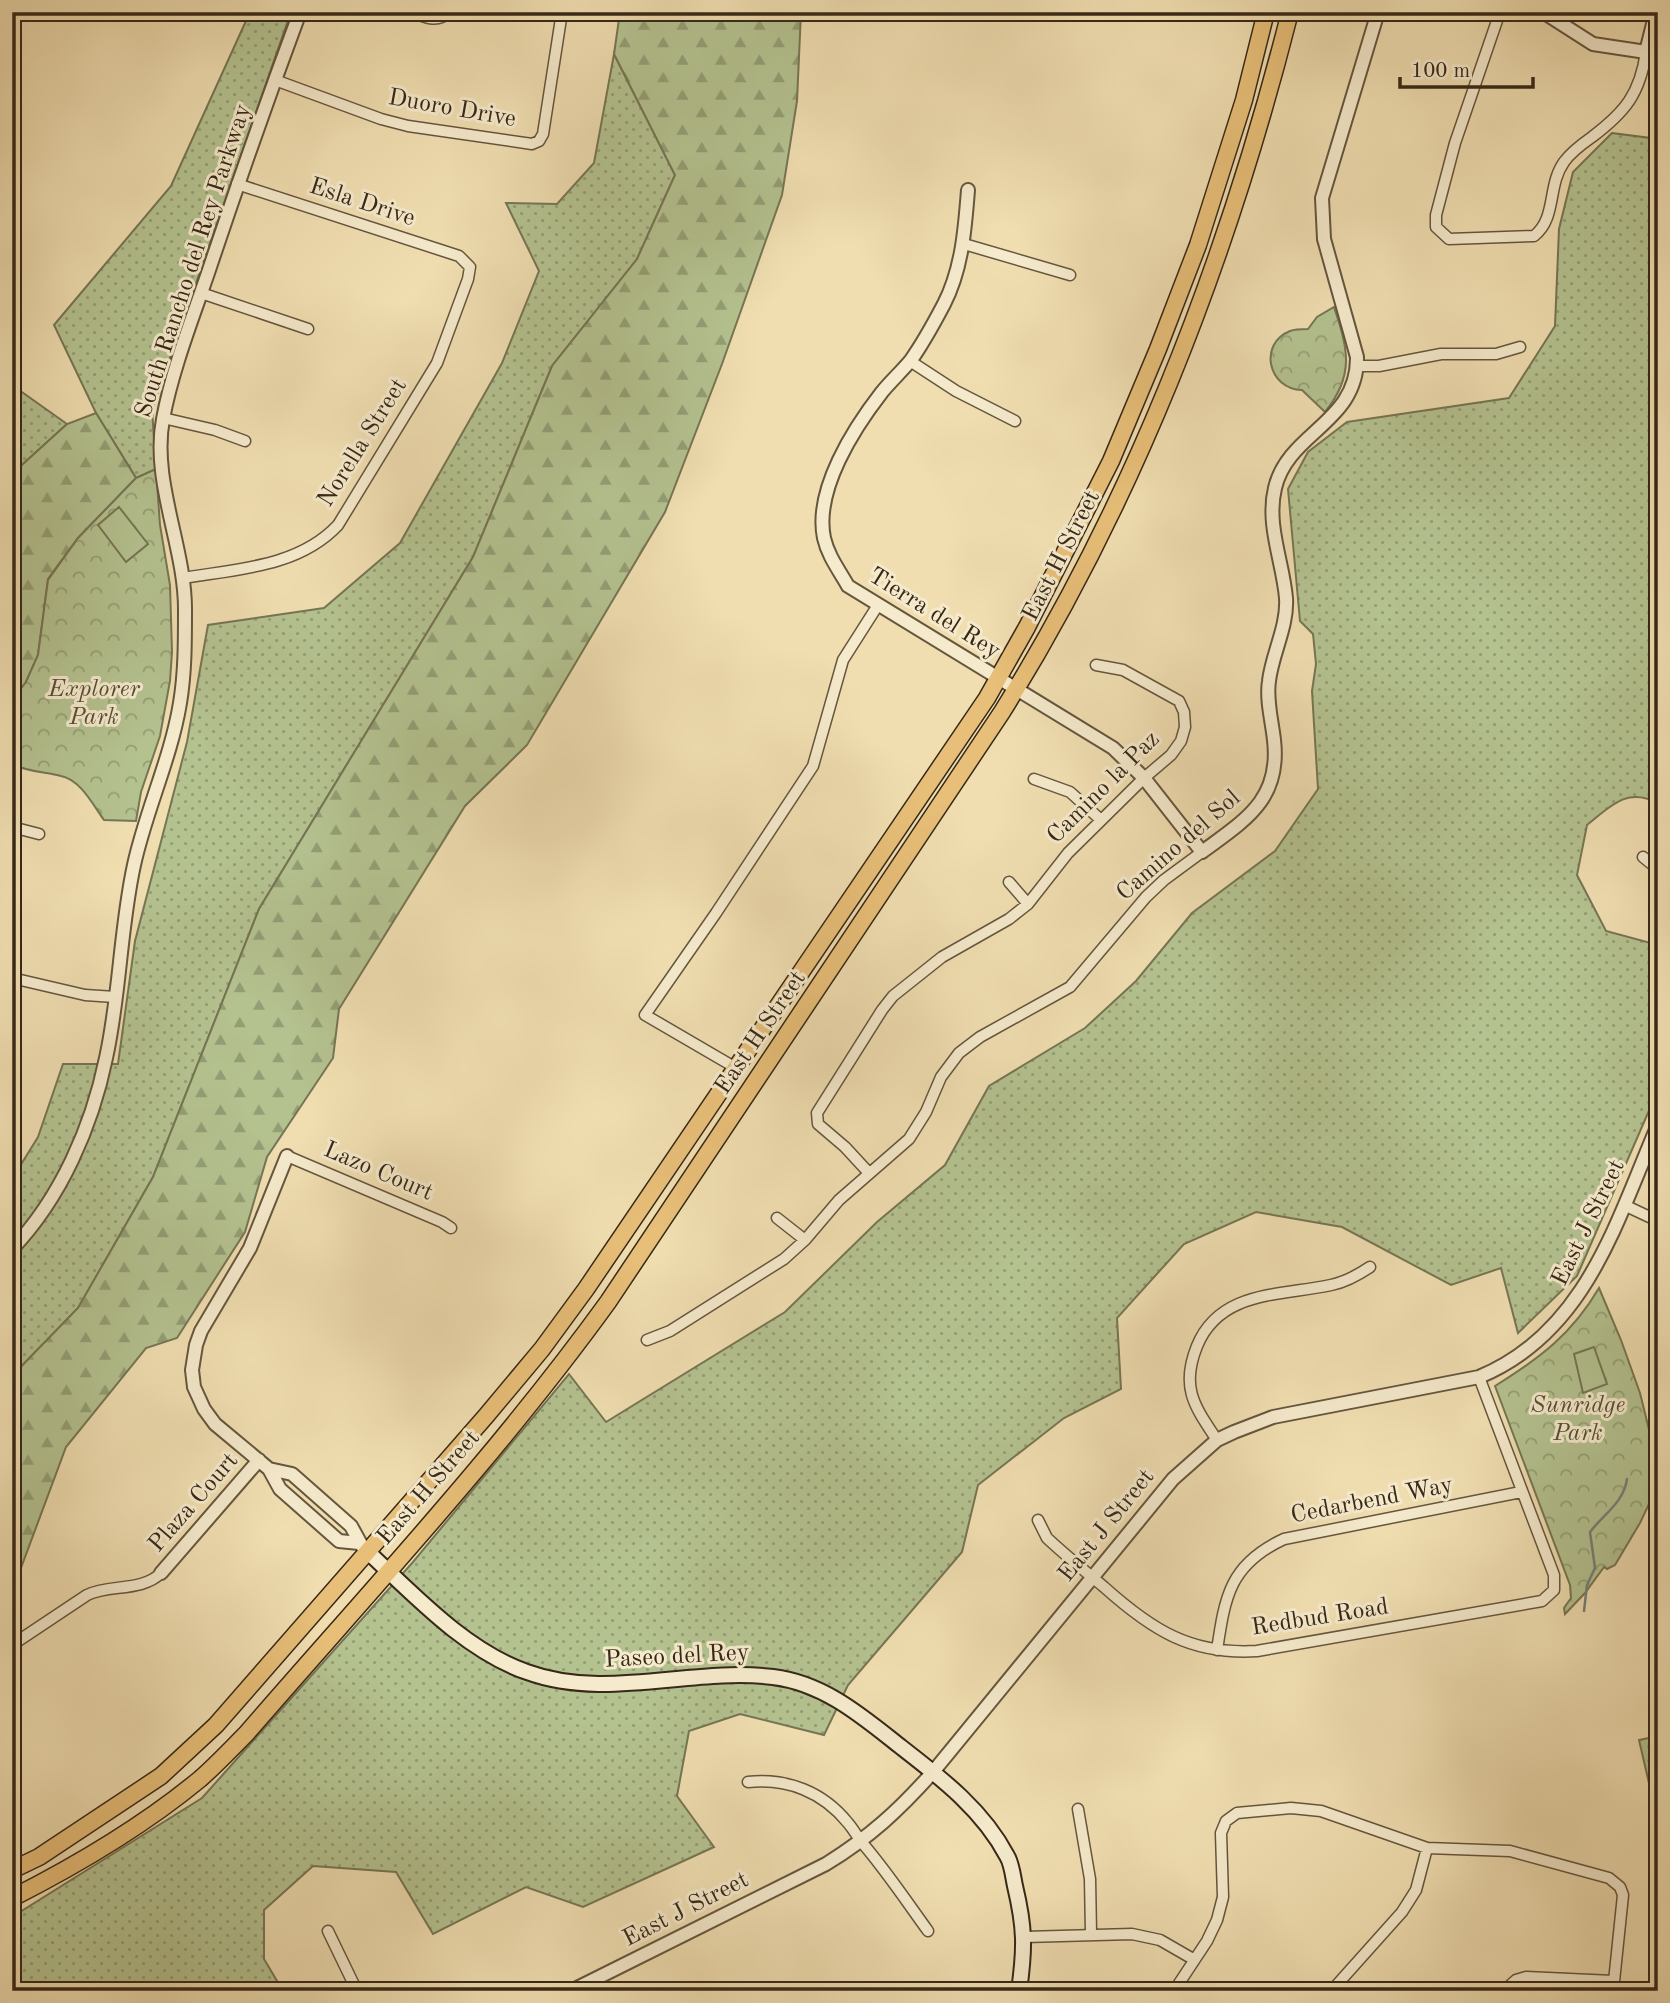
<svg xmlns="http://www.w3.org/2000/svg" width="1670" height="2003" viewBox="0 0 1670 2003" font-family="'Old Standard TT',serif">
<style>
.grass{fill:url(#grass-dots);stroke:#767554;stroke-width:2}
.forest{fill:url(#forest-firs);stroke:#767554;stroke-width:2}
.park{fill:url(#park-crowns);stroke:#767554;stroke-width:2}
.pitch{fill:#b4c290;stroke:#767554;stroke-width:2}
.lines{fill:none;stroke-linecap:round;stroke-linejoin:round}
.stream{stroke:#767f78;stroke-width:2.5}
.minor-casing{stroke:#65563e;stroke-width:13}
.tertiary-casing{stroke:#65563e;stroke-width:16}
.secondary-casing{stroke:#372818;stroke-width:18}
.primary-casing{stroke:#372818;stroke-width:19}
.minor{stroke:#f5eacc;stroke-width:10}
.tertiary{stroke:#f5eacc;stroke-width:12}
.secondary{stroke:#f5eacc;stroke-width:14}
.primary{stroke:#e8bf78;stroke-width:16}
.labels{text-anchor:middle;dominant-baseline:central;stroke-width:6;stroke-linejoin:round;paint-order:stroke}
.street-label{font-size:24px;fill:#372818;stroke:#f5eacc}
.park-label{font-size:24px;font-style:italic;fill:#564e36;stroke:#f5eacc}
</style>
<defs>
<pattern id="grass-dots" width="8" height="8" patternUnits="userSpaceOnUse" patternTransform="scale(1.75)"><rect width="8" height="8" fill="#b4c290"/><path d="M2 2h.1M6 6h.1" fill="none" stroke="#939e75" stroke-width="1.8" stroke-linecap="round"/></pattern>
<pattern id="forest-firs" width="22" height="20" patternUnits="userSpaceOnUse" patternTransform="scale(1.75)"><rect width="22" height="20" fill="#b4c290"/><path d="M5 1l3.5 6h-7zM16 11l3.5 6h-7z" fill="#939e75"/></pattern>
<pattern id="park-crowns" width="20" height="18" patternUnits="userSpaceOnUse" patternTransform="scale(1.75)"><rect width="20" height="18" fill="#b4c290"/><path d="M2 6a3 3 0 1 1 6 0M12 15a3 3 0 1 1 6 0" fill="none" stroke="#939e75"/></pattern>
</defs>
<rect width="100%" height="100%" fill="#f0deb1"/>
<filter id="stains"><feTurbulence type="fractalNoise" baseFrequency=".00286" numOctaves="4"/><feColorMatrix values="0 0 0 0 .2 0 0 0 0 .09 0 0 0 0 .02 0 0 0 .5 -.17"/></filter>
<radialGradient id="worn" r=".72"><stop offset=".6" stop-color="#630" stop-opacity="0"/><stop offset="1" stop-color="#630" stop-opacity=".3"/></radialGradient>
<path class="grass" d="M250,12h41l-139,397 4,60 -20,9 -40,-65 -42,-88 117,-139z
M614,54l61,121 -38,84 -85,107 -79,191 -214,352 -106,268 -75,131 -66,68v-197l26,-42 25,-73h55l17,-123 52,-199 21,-117 116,-17 76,-65 102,-180 37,-92 -33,-68 51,1 37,-41z
M1612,133l46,6v664c-32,-16 -47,3 -71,22l-10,50 29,56 52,14v145l-81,186 -59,57 -17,-65 -50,17 -109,-58 -86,-15 -72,32 -67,74 4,71 -57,29 -86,67 -16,67 -114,133 -24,50 -84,-21 -51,17 -12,65 37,51 -131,60 -57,-20 -93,47 -37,-62 -83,-6 -49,44v49l19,32h-271v-74l190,-119 211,-236 156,-188 37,48 179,-110 92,-90 68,-57 44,-79 96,-58 51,-47 56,-68 83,-62 43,-62 -6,-98 4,-27 -3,-30 -13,-13 -12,-132 20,-37 39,-30 162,-24 46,-72 4,-97 14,-57z
M12,385l55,39 -55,50z
M1658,1736v86l-19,-82z"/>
<path class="forest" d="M620,12h181l-4,89 -15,94 -60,169 -57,148 -138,233 -62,61 -126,203 -6,49 -66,99 -22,75 -68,106 -31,10 -80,99 -48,129 -6,-6v-194l66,-68 75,-131 106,-268 214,-352 79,-191 85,-107 38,-84 -61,-121z
M96,413l40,65 -58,60 -30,41 -10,76 -12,27 -14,18v-226l55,-50z"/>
<path class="park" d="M1334,307c14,42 21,68 -9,105l-23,-22c-34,-1 -44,-46 -12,-59 5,-2 12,-2 18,-2l9,-12z
M156,469l4,56 10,60 2,67 -2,29 -10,55 -19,56 -5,29 -32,-1c-11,-15 -23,-40 -43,-44 -16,-4 -33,-4 -49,-12v-64l14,-18 12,-27 10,-75 30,-42 58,-60z
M1599,1288l22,52 19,53 18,73v19l-18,38 -25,42 -8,4 -3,-2 -19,26 -20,21 -1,-6 7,-10 -1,-13 -75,-199c45,-28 77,-52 104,-98z"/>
<path class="pitch" d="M119,507l29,37 -22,18 -28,-37z
M1594,1347l13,37 -24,9 -9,-39z"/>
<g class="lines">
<path class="stream" d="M1584,1611l3,-26 8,-17 -5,-36c14,-18 34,-30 37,-53"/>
<defs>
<path id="minor" d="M411,12c14,5 26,12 38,0
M1500,12l-45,131 -19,72v12l13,12 85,-3c23,-18 13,-50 30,-74 7,-10 18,-18 28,-25 33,-25 48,-43 54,-85
M275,80l106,39 27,7 124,18 7,-3 4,-7 19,-122
M964,244l106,31
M201,293l107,36
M910,361l46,30 59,30
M1357,366h22l62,-12h55l24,-7
M163,418l52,12 30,11
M183,578c54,-9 116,-11 155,-53l99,-162 31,-84 2,-12 -11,-11 -222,-72
M1034,779l36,13 31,28
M12,827l27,7
M1643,857l15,12
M1009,882l19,22
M12,978l73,17 30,2
M736,1068l-91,-53 71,-102 97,-147 30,-106 35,-55
M287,1156l155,66 9,6
M869,1173l-24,-26 -27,-23 -1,-11 65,-103 11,-14 49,-39 67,-38 19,-15 40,-51 76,-75 27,-23 10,-14 4,-14 -1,-15 -5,-11 -56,-31 -27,-5
M1624,1205l34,16
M777,1218l28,22
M647,1340l23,-9 114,-72 21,-19 34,-40 70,-61 17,-27 15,-35 18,-24 21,-16 90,-50 76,-90 18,-17 38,-28
M1217,1440c-22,-33 -37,-52 -20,-94 23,-56 84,-50 134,-61 15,-3 27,-10 39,-18
M1038,1520l9,18c18,17 38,33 57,49 48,43 87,68 153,64l285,-50 12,-11v-15l-75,-198
M12,1645l75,-50c22,-11 55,-3 74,-22
M1217,1650c8,-54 13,-86 67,-111l237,-47
M748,1782c40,-4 75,10 100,41 6,7 10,15 16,22 23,27 43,57 64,86
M1078,1809l12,70 1,54
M328,1931l29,60
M1025,1937l107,-3 28,6 33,19
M1334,1988l68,-76 14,-22 11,-42
M1174,1991l33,-50 10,-21 6,-23 -2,-64 5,-12 11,-8 54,-5 30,3 106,37 83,3 99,27 11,9 3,8 -10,96
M1504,1991l12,-11 10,-3 87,4"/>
<path id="tertiary" d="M1543,12l50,32 53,8 10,-40
M968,190c-3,39 -6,79 -24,114 -10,19 -21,39 -33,56 -9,11 -20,21 -29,32 -28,36 -68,98 -58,146 4,18 15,32 24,48l265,162 31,30 58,74c43,-32 79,-52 72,-112 -2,-19 -8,-40 -5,-59 3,-27 19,-55 17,-83 -3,-36 -20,-73 -11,-110 13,-56 83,-65 82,-131l-33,-118 -2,-41 56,-186
M287,1156l-37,92 -49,83 -5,14 -4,25 2,17 10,22 11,15 54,45 11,20 59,52 20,2
M12,1249c49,-51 80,-123 94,-191 14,-63 14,-129 28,-193 12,-55 37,-107 46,-162 5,-30 5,-61 5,-91 1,-64 -34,-130 -22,-193 9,-49 30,-102 46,-149 29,-87 59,-172 91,-258
M269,1469l23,5 59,52 11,20
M161,1573l98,-113
M571,1991l255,-127c44,-27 73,-54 107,-92l240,-293 44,-39 17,-8 39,-15 206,-40c107,-44 137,-155 179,-252"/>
<path id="secondary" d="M368,1552c46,43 98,99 159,120 79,29 165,-5 246,5 51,6 90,40 128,70 40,31 82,63 106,109 5,8 6,21 8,30 10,42 10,62 4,105"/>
<path id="primary" d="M12,1870l27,-13 122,-81 55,-51 270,-309 56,-67 44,-60 401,-591 40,-71 84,-166 47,-112 40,-104 46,-145 22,-88
M12,1898c67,-34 130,-71 188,-119 16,-14 31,-30 46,-45 123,-142 252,-280 362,-432l394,-590c134,-215 226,-455 288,-700"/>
</defs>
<use href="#minor" class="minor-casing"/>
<use href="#tertiary" class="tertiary-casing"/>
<use href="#secondary" class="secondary-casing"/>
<use href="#primary" class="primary-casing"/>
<use href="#minor" class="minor"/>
<use href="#tertiary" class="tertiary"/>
<use href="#secondary" class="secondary"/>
<use href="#primary" class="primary"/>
</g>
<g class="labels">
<g class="street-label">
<text transform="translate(452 109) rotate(10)">Duoro Drive</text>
<text transform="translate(362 203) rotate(18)">Esla Drive</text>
<text transform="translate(194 261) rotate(-72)">South Rancho del Rey Parkway</text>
<text transform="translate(363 443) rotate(-58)">Norella Street</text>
<text transform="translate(1062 556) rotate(-63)">East H Street</text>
<text transform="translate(934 614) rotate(32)">Tierra del Rey</text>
<text transform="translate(1104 788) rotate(-45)">Camino la Paz</text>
<text transform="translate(1179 846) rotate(-41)">Camino del Sol</text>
<text transform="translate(761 1033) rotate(-56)">East H Street</text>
<text transform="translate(378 1172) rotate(23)">Lazo Court</text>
<text transform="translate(1589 1223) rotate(-64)">East J Street</text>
<text transform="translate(429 1488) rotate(-49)">East H Street</text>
<text transform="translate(1372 1501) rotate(-11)">Cedarbend Way</text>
<text transform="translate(194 1503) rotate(-49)">Plaza Court</text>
<text transform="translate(1107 1526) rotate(-51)">East J Street</text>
<text transform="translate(1320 1618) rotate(-9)">Redbud Road</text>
<text transform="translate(677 1657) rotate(-3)">Paseo del Rey</text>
<text transform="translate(686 1910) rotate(-27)">East J Street</text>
</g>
<g class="park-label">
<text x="94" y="690">Explorer<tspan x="94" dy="28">Park</tspan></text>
<text x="1578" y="1406">Sunridge<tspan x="1578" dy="28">Park</tspan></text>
</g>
</g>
<rect width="1670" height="2003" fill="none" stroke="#f0deb1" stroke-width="42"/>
<rect x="14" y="14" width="1642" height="1975" fill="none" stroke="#372818" stroke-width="3.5"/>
<rect x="21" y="21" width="1628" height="1961" fill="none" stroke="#372818" stroke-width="2"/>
<path d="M1400 77v10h133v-10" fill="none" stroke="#372818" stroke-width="3.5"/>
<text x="1411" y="77" font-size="21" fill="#372818" stroke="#f5eacc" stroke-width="5" paint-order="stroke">100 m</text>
<rect width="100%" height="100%" filter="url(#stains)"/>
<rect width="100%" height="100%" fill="url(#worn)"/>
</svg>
